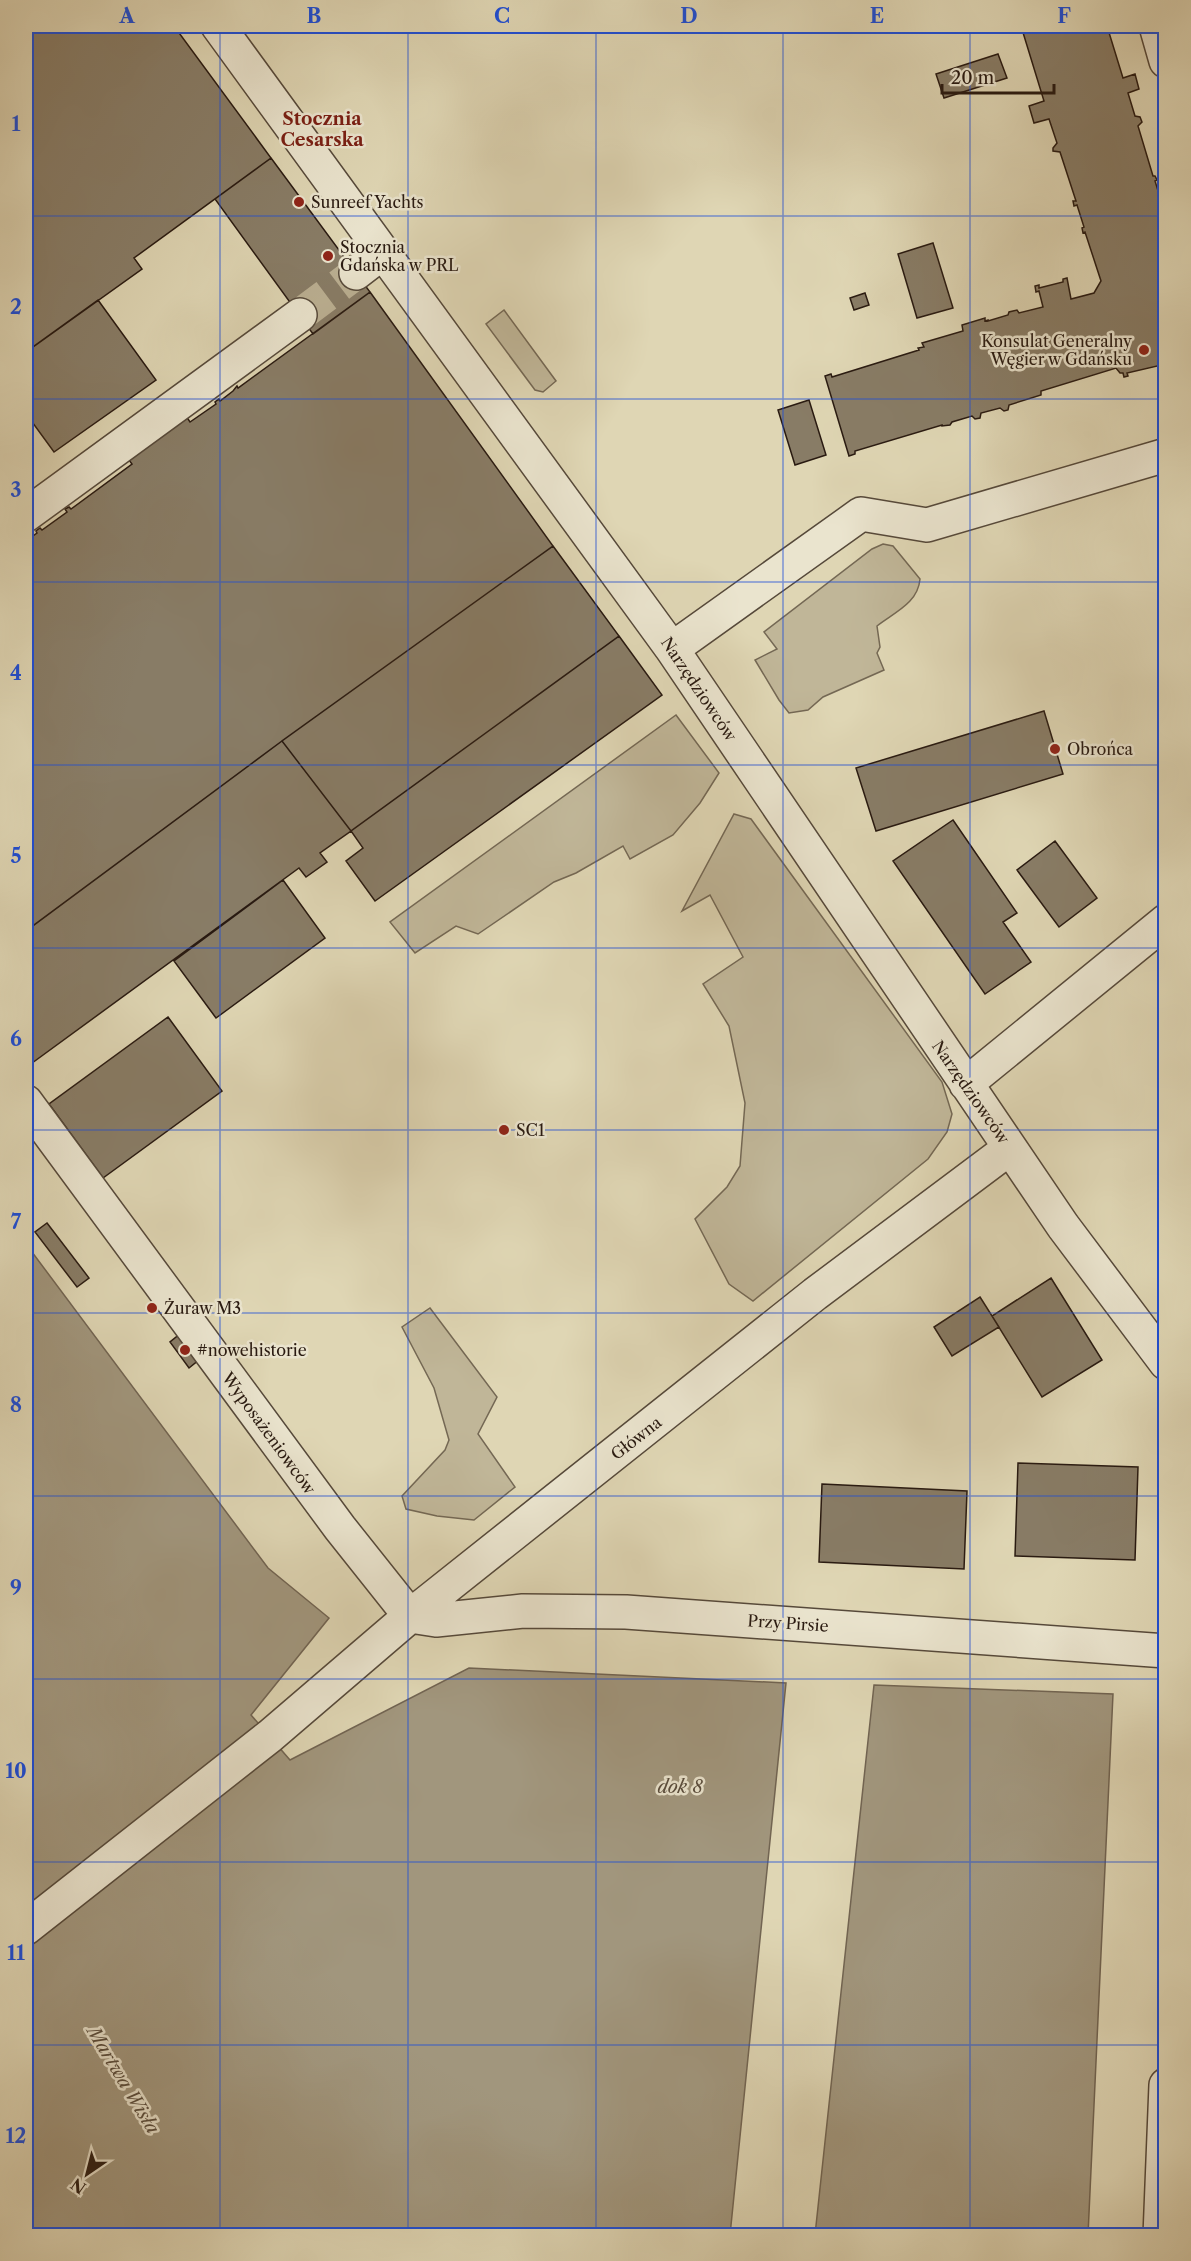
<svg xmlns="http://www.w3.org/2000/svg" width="1191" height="2261" viewBox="0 0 1191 2261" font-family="'Libre Caslon Text',serif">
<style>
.green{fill:#c0b698;stroke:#746854;stroke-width:1.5}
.water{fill:#a1967d;stroke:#716452;stroke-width:1.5}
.building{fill:#887c66;stroke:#291a11;stroke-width:1.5}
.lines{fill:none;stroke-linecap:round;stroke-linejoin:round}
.minor-tunnel{stroke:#bbb093;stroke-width:33;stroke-dasharray:33 16;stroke-linecap:butt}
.minor-casing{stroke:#56493a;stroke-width:36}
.minor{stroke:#eae4ce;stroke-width:33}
.grid{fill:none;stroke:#1d4ed8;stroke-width:1.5;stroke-opacity:0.55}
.poi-dot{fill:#8f2418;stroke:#eae4ce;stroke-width:2}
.labels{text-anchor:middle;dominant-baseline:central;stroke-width:5;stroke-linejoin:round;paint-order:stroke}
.poi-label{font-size:16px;fill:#291a11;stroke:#eae4ce;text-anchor:start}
.street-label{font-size:16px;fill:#291a11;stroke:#eae4ce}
.neighbourhood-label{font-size:18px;font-weight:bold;fill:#7a1f14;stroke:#eae4ce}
.water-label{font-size:18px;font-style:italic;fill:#594c3c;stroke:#eae4ce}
.neatline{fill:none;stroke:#1d4ed8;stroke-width:2}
.grid-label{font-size:20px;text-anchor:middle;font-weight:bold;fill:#1d4ed8}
</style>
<rect width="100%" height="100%" fill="#dfd6b4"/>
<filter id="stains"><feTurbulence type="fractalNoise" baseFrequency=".00333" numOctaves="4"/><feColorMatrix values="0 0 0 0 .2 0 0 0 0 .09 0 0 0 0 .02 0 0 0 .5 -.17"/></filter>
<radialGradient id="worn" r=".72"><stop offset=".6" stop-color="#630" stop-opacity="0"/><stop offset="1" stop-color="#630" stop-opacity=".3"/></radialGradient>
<path class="green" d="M504,310l52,71 -13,11 -8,-2 -49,-66z
M883,544l10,2 27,33c-2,24 -25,33 -43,47l3,21 -3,6 7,17 -61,27 -15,13 -19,3 -10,-13 -24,-40 22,-11 -13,-17 108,-83z
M676,715l43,58 -19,30 -27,32 -43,24 -7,-13 -47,27 -22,9 -76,52 -22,-8 -41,27 -25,-31z
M734,814l17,5 191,263 10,32 -5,18 -19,27 -175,142 -24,-17 -34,-65 32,-32 13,-21 5,-63 -16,-77 -26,-42 40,-27 -33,-62 -28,16z
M430,1308l67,89 -19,37 37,53 -41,33 -37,-4 -31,-7 -4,-13 43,-46 4,-10 -15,-52 -32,-61z"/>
<path class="water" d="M26,1244l242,324 61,50 -78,97 39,45 179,-92 317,15 -56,552h-704z
M874,1685l239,9 -25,541h-273z"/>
<path class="building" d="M26,26h148l97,132 -137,100 8,11 -116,83z
M1021,26h86l16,52 12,-4 4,15 -11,4 7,23 5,1 2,5 -4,4 15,50h2l2,4 -2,1 7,23h2l1,4h-1l2,7v149l-39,9 1,3 -4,1 -1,-4h-3l-4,-5 -75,23v4l-32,10 -1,5 -4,1 -4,-3 -19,5 -1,5 -5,1 -3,-3 -20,6 -2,3 -8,1v-1l-87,26v3l-6,2 -24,-80 6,-2 1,3 87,-27 -1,-2 6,-1 -2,-4 41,-12 -1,-6 23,-7v3l3,-1v1l20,-6 1,-3 8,-2 2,3 24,-6 -4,-16 -3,1 -1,-6 4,-1v3l24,-6v-3l4,-1 4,21 23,-6 7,-12 -16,-49 -2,1 -1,-5 2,-1 -7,-22 -3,1 -1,-5h3l-16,-49 -7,-1v-3l4,-5 -8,-24 -15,4 -5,-17 15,-5z
M998,54l9,24 -63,20 -8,-24z
M271,158l99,134 -57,42 -98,-135z
M933,243l20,65 -36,10 -19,-64z
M370,292l183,254 -271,195 -256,190v-390l11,-8 -1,-2 4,-3 2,2 25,-18 -2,-3 4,-2 2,2 61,-45 -9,-12 59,-42 8,12 26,-18 -1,-2 4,-3 1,2 13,-10 4,-5 1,2z
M865,293l4,12 -15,5 -4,-12z
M98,300l58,80 -102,72 -24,-33 -4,3v-70z
M809,400l17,55 -31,10 -17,-55z
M553,546l66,90 -268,195 -69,-90z
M619,636l43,59 -287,206 -29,-40 17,-13 -12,-17z
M1044,711l19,63 -187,57 -20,-63z
M282,741l69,90 -31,22 7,9 -21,15 -7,-9 -271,198 -2,-3v-132z
M953,820l64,93 -14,9 28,40 -46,32 -92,-133z
M1055,841l42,57 -38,29 -42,-57z
M283,880l42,58 -109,80 -42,-57z
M168,1017l54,74 -119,87 -54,-74z
M47,1223l42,55 -12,9 -42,-55z
M1051,1278l51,82 -60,37 -50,-81z
M980,1297l19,30 -47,29 -18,-29z
M181,1333l19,26 -11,9 -19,-26z
M1018,1463l120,4 -3,93 -120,-4z
M822,1484l145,7 -3,78 -145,-7z"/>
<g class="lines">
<path class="minor-tunnel" d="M300,315l56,-42"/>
<defs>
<path id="minor" d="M218,26l454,623 391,577 103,137
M1156,26l10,35
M356,273l26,-20
M26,515l274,-200
M672,649l189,-135 66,11 239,-70
M966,1084l200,-163
M26,1102l314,426 70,88 26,4 87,-9 103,1 540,39
M26,1928l244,-192 140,-120 405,-322 195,-146
M1160,2236l6,-151"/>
</defs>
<use href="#minor" class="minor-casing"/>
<use href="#minor" class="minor"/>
</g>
<path class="grid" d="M220,26v2210M408,26v2210M596,26v2210M783,26v2210M970,26v2210M26,216h1140M26,399h1140M26,582h1140M26,765h1140M26,948h1140M26,1130h1140M26,1313h1140M26,1496h1140M26,1679h1140M26,1862h1140M26,2045h1140"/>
<g class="poi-dot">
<circle cx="299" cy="202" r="6"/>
<circle cx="328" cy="256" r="6"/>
<circle cx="1144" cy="350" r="6"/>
<circle cx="1055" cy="749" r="6"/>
<circle cx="504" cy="1130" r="6"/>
<circle cx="152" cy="1308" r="6"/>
<circle cx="185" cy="1350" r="6"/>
</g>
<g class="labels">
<g class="poi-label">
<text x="311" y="202">Sunreef Yachts</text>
<text x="340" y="247">Stocznia<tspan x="340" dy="18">Gdańska w PRL</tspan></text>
<text x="1132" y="341" text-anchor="end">Konsulat Generalny<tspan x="1132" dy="18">Węgier w Gdańsku</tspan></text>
<text x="1067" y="749">Obrońca</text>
<text x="516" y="1130">SC1</text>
<text x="164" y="1308">Żuraw M3</text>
<text x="197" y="1350">#nowehistorie</text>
</g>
<g class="street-label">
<text transform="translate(699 689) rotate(56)">Narzędziowców</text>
<text transform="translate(971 1092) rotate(55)">Narzędziowców</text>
<text transform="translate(269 1433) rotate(54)">Wyposażeniowców</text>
<text transform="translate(636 1438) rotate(-38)">Główna</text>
<text transform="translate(788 1623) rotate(4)">Przy Pirsie</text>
</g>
<g class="neighbourhood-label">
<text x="322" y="119">Stocznia<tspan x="322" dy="21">Cesarska</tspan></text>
</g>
<g class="water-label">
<text x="680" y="1787">dok 8</text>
<text transform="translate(123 2080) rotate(59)">Martwa Wisła</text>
</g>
</g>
<rect width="1191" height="2261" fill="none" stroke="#dfd6b4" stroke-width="66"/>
<g transform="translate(87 2174) rotate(215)" stroke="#eae4ce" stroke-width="4.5" paint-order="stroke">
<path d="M0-4.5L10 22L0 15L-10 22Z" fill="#291a11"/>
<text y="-9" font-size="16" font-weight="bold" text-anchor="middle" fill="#291a11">N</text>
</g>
<path d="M942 84v9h112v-9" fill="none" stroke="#291a11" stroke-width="3"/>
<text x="951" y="84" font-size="18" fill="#291a11" stroke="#eae4ce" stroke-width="4.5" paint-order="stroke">20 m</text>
<rect x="33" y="33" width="1125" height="2195" class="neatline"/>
<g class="grid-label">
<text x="127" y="23">A</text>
<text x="314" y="23">B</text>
<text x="502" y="23">C</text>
<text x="689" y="23">D</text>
<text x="877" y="23">E</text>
<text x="1064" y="23">F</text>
<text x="16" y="131">1</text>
<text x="16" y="314">2</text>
<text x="16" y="497">3</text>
<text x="16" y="680">4</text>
<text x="16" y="863">5</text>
<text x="16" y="1046">6</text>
<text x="16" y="1229">7</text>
<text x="16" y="1412">8</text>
<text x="16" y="1595">9</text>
<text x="16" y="1778">10</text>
<text x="16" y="1960">11</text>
<text x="16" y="2143">12</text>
</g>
<rect width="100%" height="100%" filter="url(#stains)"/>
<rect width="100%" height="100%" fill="url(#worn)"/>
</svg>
